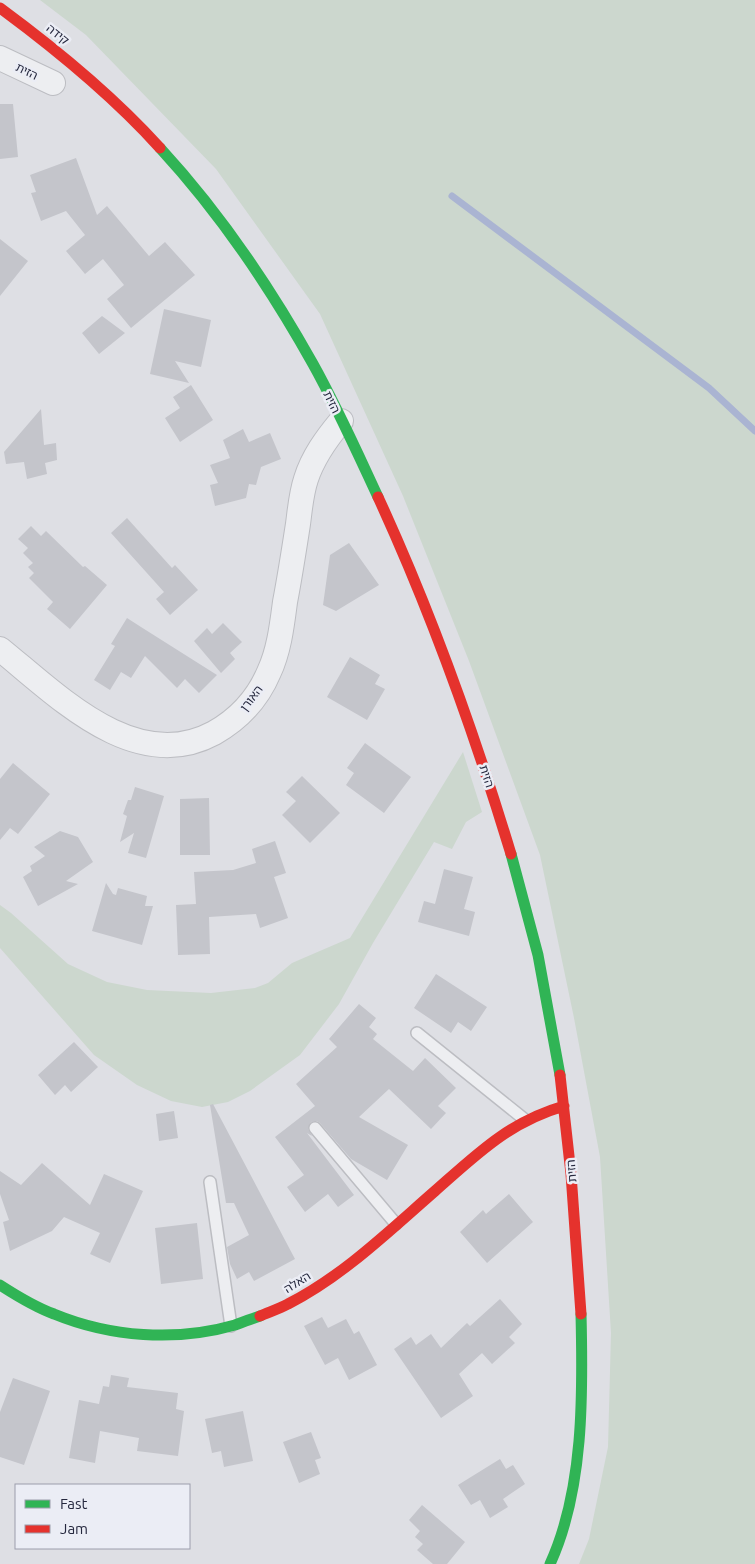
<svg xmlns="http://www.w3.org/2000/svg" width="755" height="1564" viewBox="0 0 755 1564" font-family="Ubuntu,'Noto Sans Hebrew',sans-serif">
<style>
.green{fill:#ccd7ce}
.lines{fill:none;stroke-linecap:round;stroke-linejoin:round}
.stream{stroke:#aab4d2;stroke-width:7}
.building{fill:#c4c5cb}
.lane-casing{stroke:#bcbdc2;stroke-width:14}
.street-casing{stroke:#bcbdc2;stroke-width:26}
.lane{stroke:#edeef1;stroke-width:11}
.street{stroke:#edeef1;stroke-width:24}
.fast{stroke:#30b455;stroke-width:11}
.jam{stroke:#e5322d;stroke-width:11}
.labels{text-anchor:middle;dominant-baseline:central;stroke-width:5;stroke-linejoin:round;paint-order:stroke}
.street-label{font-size:12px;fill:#25283e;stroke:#ebedf5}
</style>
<rect width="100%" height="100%" fill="#dedfe4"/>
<path class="green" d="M40,0h715v1564h-176l10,-25 19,-92 3,-114 -11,-176 -26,-139 -34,-163 -71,-194 -66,-165 -83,-182 -104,-145 -130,-134z
M463,752l19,60 -16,10 -14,27 -18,-7 -61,101 -34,61 -39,51 -50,36 -22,11 -26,5 -31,-6 -34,-16 -43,-30 -94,-107v-43l11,8 57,51 39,18 40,8 64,3 44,-5 13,-5 24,-20 58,-25z"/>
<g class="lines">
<path class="stream" d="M452,196l257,192 46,43"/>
</g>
<path class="building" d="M0,104h13l5,53 -18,2z
M76,158l21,57 10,-9 42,50 16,-14 30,33 -64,53 -24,-29 17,-14 -21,-26 -18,15 -19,-23 19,-16 -19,-24 -25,10 -10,-28 5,-1 -6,-17z
M0,239l28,22 -28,35z
M164,309l47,11 -10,47 -26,-6 14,22 -39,-9z
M102,316l23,17 -26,21 -17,-21z
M191,385l22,35 -33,22 -15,-24 15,-10 -7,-11z
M41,409l3,36 12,-2 1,17 -12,3 2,11 -20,5 -3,-17 -18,2 -2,-12z
M243,429l6,13 21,-9 11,26 -20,8 -5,18 -7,-1 -3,14 -31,8 -5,-21 8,-2 -8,-18 20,-7 -7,-18z
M127,518l45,50 3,-3 23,25 -28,25 -14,-16 8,-7 -53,-59z
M31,526l10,10 5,-5 37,36 2,-1 22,19 -37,44 -23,-20 6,-7 -24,-24 5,-5 -6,-6 5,-4 -10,-10 5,-5 -10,-9z
M349,543l30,42 -43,26 -13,-6 7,-50z
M127,618l14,9 76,48 -18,18 -14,-14 -8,9 -32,-32 -14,22 -10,-6 -11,18 -16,-10 21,-34 -4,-2z
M223,623l19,19 -12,11 5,6 -14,14 -27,-32 13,-13 5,6z
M350,657l30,18 -5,9 10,5 -18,31 -40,-23z
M365,743l46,34 -27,36 -38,-28 8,-12 -7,-5z
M13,763l37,31 -32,40 -8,-6 -10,12v-61z
M302,776l38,37 -30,30 -28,-28 14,-14 -10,-9z
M135,787l29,9 -18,62 -18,-5 6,-20 -14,9 7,-26 -4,-2 5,-14h3z
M209,798l1,57h-30v-56z
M60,831l18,6 15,25 -27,19 12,3 -40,22 -15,-29 9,-6 -2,-5 15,-10 -11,-9z
M275,841l11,32 -12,4 14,41 -28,10 -4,-14 -47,3 1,37 -32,1 -2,-50 20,-1 -2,-32 39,-2 23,-7 -4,-14z
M444,869l29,8 -9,32 11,3 -6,24 -51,-14 6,-21 11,3z
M106,883l7,11 3,1 2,-7 29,8 -2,10h8l-11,39 -50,-14z
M436,974l51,33 -16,24 -13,-9 -7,11 -37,-25z
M359,1004l17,14 -7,9 8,7 -4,5 40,32 12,-13 31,30 -18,18 8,7 -15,16 -42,-40 -30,28 49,28 -21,35 -36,-21 -31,-36 -3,-2 -6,1 -3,7 4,7 -5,-3 47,62 -16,12 -10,-13 -23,18 -18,-25 17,-12 -29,-38 40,-31 -19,-22 41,-37 -8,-8z
M74,1042l24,25 -27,25 -6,-7 -10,10 -17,-20z
M213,1104l82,155 -41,22 -5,-9 -12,7 -7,-15 -3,-17 22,-12 -15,-32h-8l-16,-98z
M174,1111l4,27 -19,3 -3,-27z
M42,1163l48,42 14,-31 39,17 -33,72 -20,-9 10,-21 -36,-16 -12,14 -42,20 -7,-29 6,-2 -9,-26v-23l21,14z
M509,1194l24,28 -46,41 -27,-31 23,-22 3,4z
M197,1223l6,56 -42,5 -6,-56z
M500,1299l22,25 -13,13 6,6 -23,21 -10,-11 -23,21 14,22 -32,22 -47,-69 17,-12 5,8 15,-11 10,14 26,-25 3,3z
M322,1317l6,11 18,-9 8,15 5,-3 18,34 -28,15 -11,-22 -13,7 -21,-39z
M111,1375l18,3 -2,9 51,6 -2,16 8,2 -6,45 -41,-5 2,-13 -39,-7 -5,32 -26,-5 10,-58 20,4 4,-18 6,1z
M13,1378l37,13 -26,74 -24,-8v-45z
M243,1411l10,50 -29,6 -3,-16 -9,2 -7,-34z
M311,1432l10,26 -6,2 5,14 -21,9 -16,-41z
M500,1459l6,10 7,-4 12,19 -22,15 5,8 -18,11 -10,-18 -9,5 -13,-20z
M422,1505l43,37 -18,22h-14l-16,-14 6,-6 -8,-7 5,-6 -11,-11z"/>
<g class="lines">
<defs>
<path id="lane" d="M417,1033l107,86
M315,1128l81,96
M210,1182l21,144"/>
<path id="street" d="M0,58l53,25
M0,649c57,46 135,127 214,84 25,-14 44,-35 55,-61 10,-21 13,-47 16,-70 5,-26 9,-52 13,-78 2,-15 3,-30 8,-45 7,-22 20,-40 35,-58"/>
</defs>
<use href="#lane" class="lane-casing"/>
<use href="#street" class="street-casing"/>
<use href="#lane" class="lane"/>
<use href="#street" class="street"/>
<path class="fast" d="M160,148c59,64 110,139 153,216 24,43 44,88 65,133
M511,854l27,101 22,120
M0,1285c17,11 35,22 54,29 56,23 122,28 181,11 8,-3 16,-6 25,-9
M550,1564c34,-74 33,-170 31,-250"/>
<path class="jam" d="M0,8c57,42 112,87 160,140
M378,497c53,115 96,235 133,357
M560,1075l11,99 10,140
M260,1316c9,-4 19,-7 28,-12 55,-28 101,-73 147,-113 42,-37 74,-69 129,-85"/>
</g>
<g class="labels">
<g class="street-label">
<text transform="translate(58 34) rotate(39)">קידה</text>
<text transform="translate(27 71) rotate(26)">הזית</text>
<text transform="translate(332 402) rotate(64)">הזית</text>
<text transform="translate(251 698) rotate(-53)">האורן</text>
<text transform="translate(487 776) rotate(72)">הזית</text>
<text transform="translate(571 1171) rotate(-95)">הזית</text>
<text transform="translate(297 1282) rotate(-32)">האלה</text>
</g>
</g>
<rect x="15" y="1484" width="175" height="65" fill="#ebedf5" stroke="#9c9eac"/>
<rect x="25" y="1500" width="25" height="8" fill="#30b455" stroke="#9c9eac"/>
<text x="60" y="1509" font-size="15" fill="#25283e">Fast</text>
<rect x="25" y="1525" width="25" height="8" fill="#e5322d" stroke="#9c9eac"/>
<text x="60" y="1534" font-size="15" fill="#25283e">Jam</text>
</svg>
